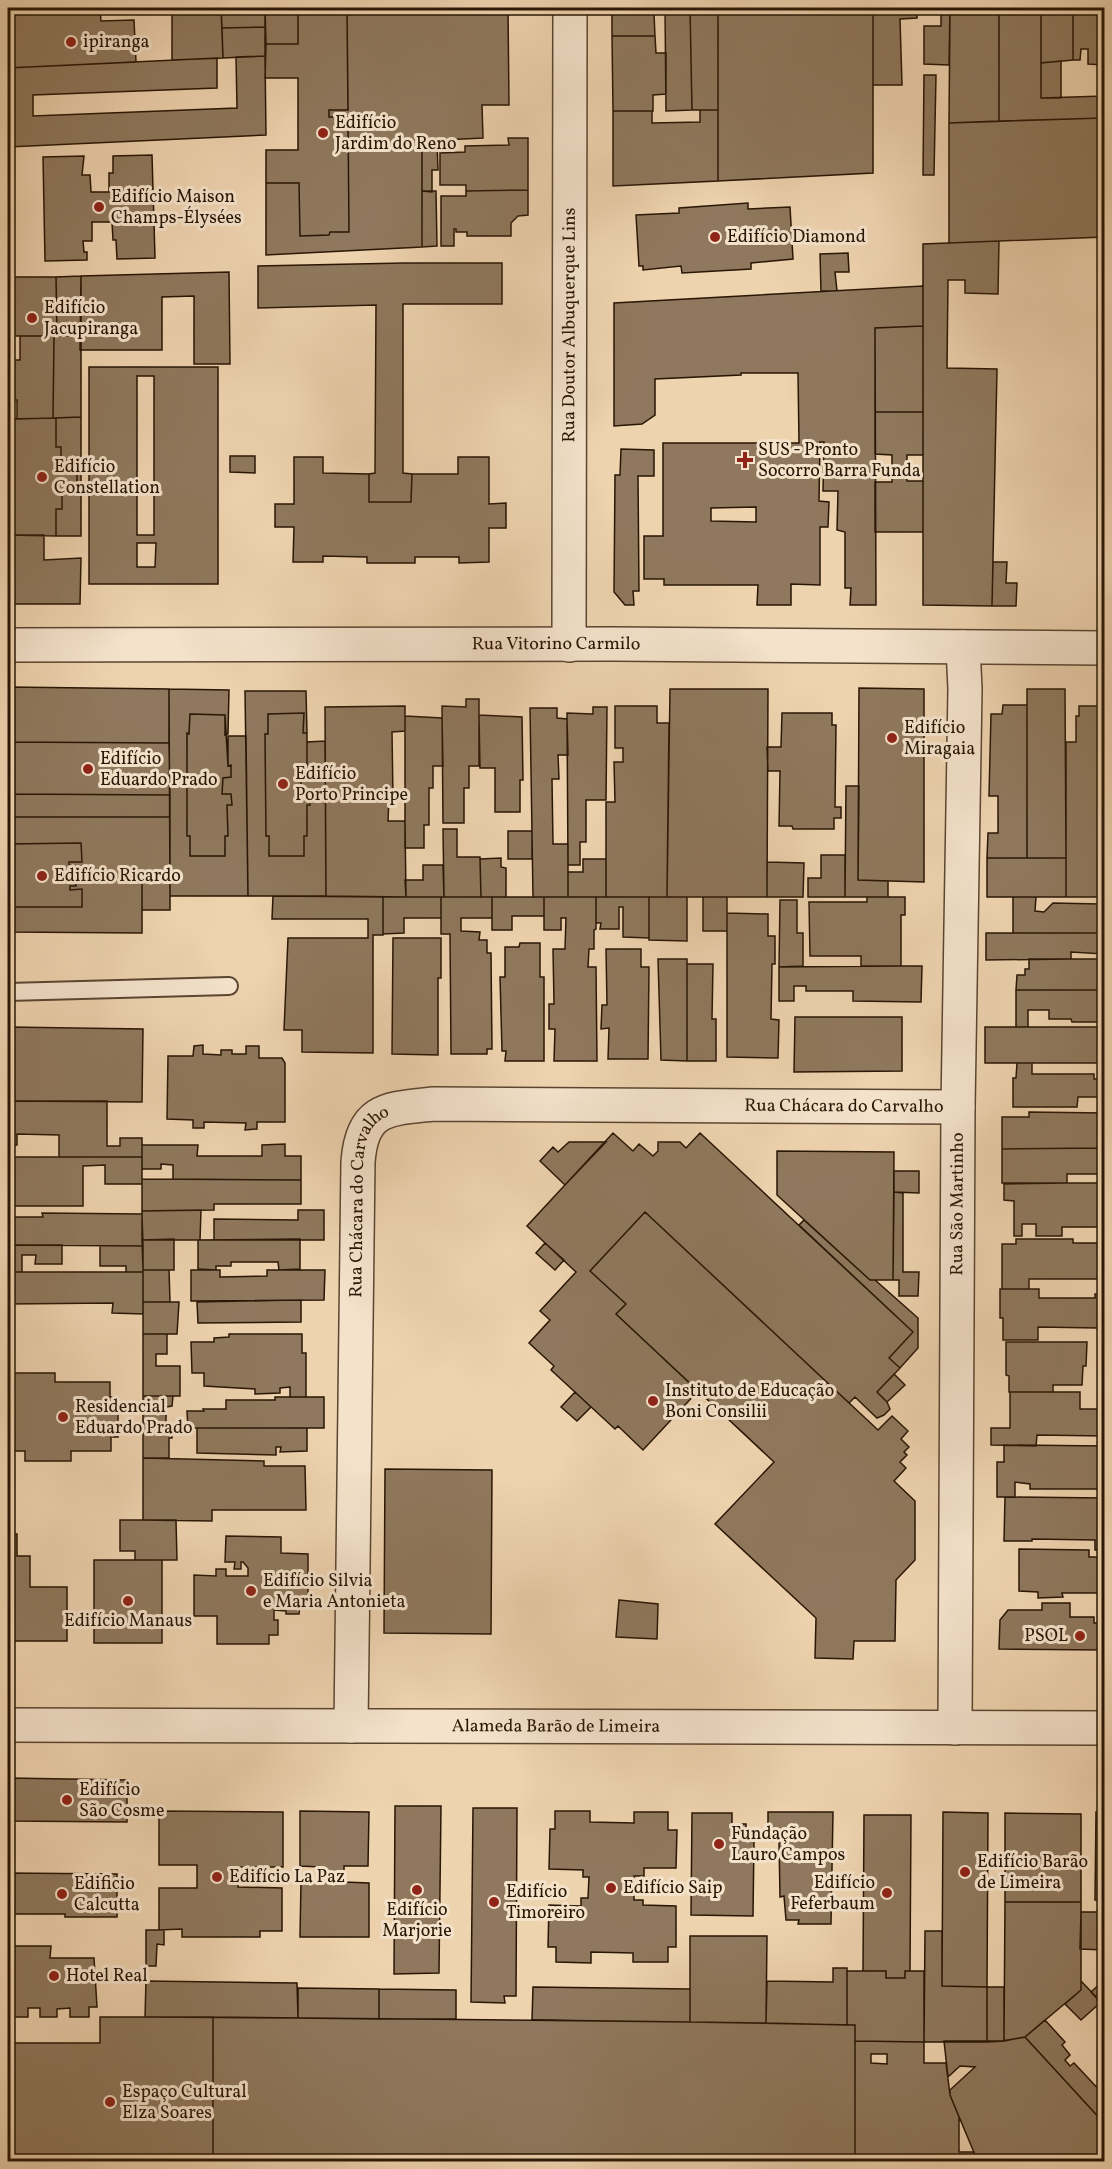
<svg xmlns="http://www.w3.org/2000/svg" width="1112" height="2169" viewBox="0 0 1112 2169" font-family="Vollkorn,serif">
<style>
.building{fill:#8f785d;stroke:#291605;stroke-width:1.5;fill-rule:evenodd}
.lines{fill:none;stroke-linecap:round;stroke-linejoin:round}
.lane-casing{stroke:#5a4530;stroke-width:20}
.street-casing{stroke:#5a4530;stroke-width:36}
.lane{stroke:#f4e2cb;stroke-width:16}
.street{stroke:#f4e2cb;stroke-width:33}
.poi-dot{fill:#8f2418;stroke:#f4e2cb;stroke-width:2}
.labels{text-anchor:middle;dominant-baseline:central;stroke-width:6;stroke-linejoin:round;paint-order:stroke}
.poi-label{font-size:18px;fill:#291605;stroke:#f4e2cb;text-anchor:start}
.street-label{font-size:18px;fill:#291605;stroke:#f4e2cb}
</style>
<rect width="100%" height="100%" fill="#eed3af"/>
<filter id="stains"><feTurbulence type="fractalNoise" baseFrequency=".00333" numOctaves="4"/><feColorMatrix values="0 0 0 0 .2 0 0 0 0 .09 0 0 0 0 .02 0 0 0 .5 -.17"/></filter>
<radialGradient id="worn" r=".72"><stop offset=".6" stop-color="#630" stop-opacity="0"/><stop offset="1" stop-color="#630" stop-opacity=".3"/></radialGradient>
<path class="building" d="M8,8h92l1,13 33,-1 2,42 -128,6z
M172,8h49l2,50 -51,2z
M221,8h44v19l-43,1z
M265,8h33v36h-32z
M298,8h49l1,102h-19v7h19l1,115h-19l-1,3 -29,1 -1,-53h-33v-33h32v-72h-33l1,-34h32z
M347,8h161l1,97h-27l1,33 -61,3v106l-156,8v-72h33l1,53 29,-1 1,-3h19l-1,-115h-19v-7h19z
M612,8h53v6h-11l1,22h-43z
M665,8h25l2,102 -26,1z
M690,8h28v102h-26z
M718,8h155v165l-155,8z
M873,8h44v10l-17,1 2,66h-29z
M924,8h26l-1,57 -25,-1v-38h17v-16l-17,-1z
M950,8h49v113l-50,2z
M999,8h42v90l63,-2v22l-105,3z
M1041,8h23v4h9v48l-32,3z
M1073,8h24v7h7v50l-16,-1v-15h-7l-1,11h-7z
M265,27v29l-42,2 -1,-30z
M612,36h43l1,17h10v41l-13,1v16h-40z
M265,56l1,79 -258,12v-79l209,-10v30l-184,7v21l204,-8 -1,-51z
M1061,61v37h-20v-35z
M924,75h12l-2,100h-11z
M700,110h18v71l-105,5v-75h39v12l48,-1z
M1104,118v119l-155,6v-120z
M508,138h20v52l-62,1v-6h-26v-32l25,-1v-6l44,-1z
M422,141h15l1,29h-6v22l-10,-1z
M152,155l3,103 -38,1 -1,-19h-3l-1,-18h-20v19h-9l1,11h3v8l-42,1 -2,-104 41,-1 -2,19h8l1,17h18v-19h4v-17z
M528,190v25l-10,1 -7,7v13h-44v-4h-11v-3h-2v17h-13v-50h25v-5z
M422,191h14l1,55 -15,1z
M748,203v6l42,-2 3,52 -42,4v6l-69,4 -1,-7 -38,4v-4h-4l-3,-51 43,-2v-5z
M999,241l-1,53 -33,-1v-13h-17l-1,88 50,1 -5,237 -69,-1v-361z
M848,253l1,19h-14l2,19h-16l-1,-37z
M404,263h98v41h-99v169l9,1 -1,28h-42v-28l6,-1 1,-168 -118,3v-42z
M229,272l1,92h-36v-68l-32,1v53h-82l1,-74z
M81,276v60h-24l-1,-59z
M12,277h44l1,59h-49v-36l4,-1z
M923,286v40l-48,2 1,277h-26l1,-17h-6v-56l-8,-2 1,-39h-15l1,-49h-4l-1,59 10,1 -1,25h-8v58l-29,-1v21h-34l1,-20h-94v-6h-20v-43h19v-93h136l-1,-70h-57v2l-86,4v36l-13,9 -28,2v-123zM756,507v15l-45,-1v-13z
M923,326v86h-48v-84z
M20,336h34l-1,82 -36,1v-19h-9v-40h12z
M54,336h27v81l-28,1z
M89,367h129v217h-129zM137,376h17v159h-17zM137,543h19l-1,24h-18z
M875,412h48v43h-16v26h16v51h-48v-50h17v-27l-17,-1z
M81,417v119h-25v-27h6v-15h15v-34h-16v-13h-5v-29z
M56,418v29h5v13h16v34h-15v15h-6v27l-48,-1v-116z
M621,449l33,1v26h-16l1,115h-6l1,14h-9l-11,-13 1,-117h5z
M230,456h25v17l-25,-1z
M294,457h29v16l46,1v28h42l1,-28h46v-17h31v47l17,-1v25h-17v34l-30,1v-6h-44v6h-48v-6l-44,-1v6h-30l1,-35h-19v-23h19z
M8,535h36v25l37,-2 -1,46h-72z
M993,562h14l-1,21h11l-1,23h-24z
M8,687l161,2v54l-161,-1z
M859,688l65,1v193l-66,-2z
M169,689l60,1 -1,44 -3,1v-20l-35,-1 -1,20 -2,-1v103h3v20h35v-20h3l-1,-31h5l-1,-11h-9l1,-16 8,-1v-12l-3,1v-30h18l2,160h-78z
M670,689h98l-1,208h-100z
M1027,689h38l1,169h-39z
M245,691h61l1,42h-4l1,-20 -36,1v20h-3l1,102h3v20h35v-20h3v-31h3v-13h-9v-15h8l1,-12h-3v-23l18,-1 1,155h-78z
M466,699h13v67h-10v22h-5v35h-21l-1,-117 24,1z
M1003,705h24v153h-40l1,-25h10v-37h-9l2,-82h11z
M405,706v25l-13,1 1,66h-4l-1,23h17l1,76 -80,-1 -1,-189z
M615,706h42v17h12l-2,174h-61v-95h9l-1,-40h9v-14h-8z
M1079,706h22l1,191h-36v-155h10v-26h3z
M593,707h14l-1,93h-20v42h-6v23h-12l-1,-152 26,1z
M530,708h27v10l10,1 1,36h-10l1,24h-7l1,65h15v53h-35z
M1101,711h3v121h-2z
M304,713l-1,20h4v32h3l-1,12h-8v15h9v13h-3v31h-3v20h-35v-20h-3l-1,-102h3v-20z
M782,713h50v12h4l-1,82h6v11h-7v11h-41l-1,-3h-13l1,-55h-12l-1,-24h14z
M190,714l35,1 3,51 3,-1v12l-8,1 -1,16h9l1,11h-5l1,31h-3v20h-35v-20h-3v-103l2,1z
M479,715l43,2 1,63h-3v32h-25v-44h-15z
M405,716l37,2 1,48h-10v22h-4v37h-5v23h-19z
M8,742l161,1 1,52 -162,-1z
M846,786h13l-1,94 30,1v16h-43z
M8,794l162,1v22h-162z
M8,817h162v63h-28v53l-134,-1v-25h74v-18l-12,1v-4h6v-20l-7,-1v-3h13l-1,-19 -73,1z
M443,829h14v28h23l1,40h-37z
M508,831h24v28h-24z
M81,843l1,19h-13v3l7,1v20h-6v4l12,-1v18h-74v-63z
M821,855h24v42h-37v-19h13z
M501,858v9l5,1v29h-25l-1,-38z
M987,858h79v39h-79z
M583,859h23v38h-38v-25h15z
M767,862l37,1 -1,34h-36z
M423,865h20l1,32h-38l-1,-17h18z
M142,880h28v30h-28z
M273,896l110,1v38h-10v118l-71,-1v-22h-18l4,-92h80v-19h-96z
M383,897h58v21h-37v15l-21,1z
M441,897h51v21h-31v13l19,1 -1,8h8v13h4l1,96h-5v5h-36l-1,-120h-9z
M492,897h52v19h-32v14h-20z
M544,897h52v32l-2,1v19h-5l-1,18h8l1,94h-43l1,-32h-6v-25h5l-1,-55h12l1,-31h-5v12h-17z
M596,897h53v41l-26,-1v-30h-4v22h-19l1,-6h-5z
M649,897h38v44l-38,-1z
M703,897h24v34h-24z
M867,897h38v18h-4v51h-40v-10h-51l-1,-54h58z
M1013,897h23l-1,14 9,1 9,-9 47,1v8h4v21h-91z
M780,900h17v33h6v33l-24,1z
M727,913l41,1v22h7v28h-3l-1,55 8,1 -1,38 -51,-1z
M986,933h118v21l-33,-2v7l-85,1z
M393,938h48v40h-3v77l-46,-1z
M520,943h20v34h4v84h-39l1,-10h-4l-2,-74h5v-30h14z
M606,949h35v18h8l-1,92h-40l1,-31 -8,1 1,-24h5z
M658,959h29v102l-26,-1z
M1029,959h74l1,31h-88l1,-15h8v-6h4z
M687,964h26l-1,55h4v42h-29z
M901,966h21l-1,36 -68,-1v-10h-47v-5h-12v15h-15v-34z
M1016,990h88v22h-3l-1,10h-28l-1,-3h-22v-9h-21v17h-12z
M795,1017h107v54l-108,1z
M8,1027l135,2 -1,73 -134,-1z
M985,1027h119v36h-119z
M203,1045v9l18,1v-5h11v4h14v-8h13v12h23l3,5v59h-28v7l-12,1 1,-7 -42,-1v6h-11v-8l-26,-1 1,-63h25l1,-10z
M1017,1063h15v11h62v5h10v18h-26l-1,10h-64v-29h3z
M8,1101h99v45h13v-8h22v19h-83v-22l-42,-1v11h-9z
M1029,1112l75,1v35l-102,1v-32h27z
M613,1133l20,18 6,-7 14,12 5,-5v-9h22l6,6 14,-15 213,199 -24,26 11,10 -23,24 10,10 3,7 -6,6 -7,3 -22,-21 -6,6 -204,-191 -55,59 36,33 -10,10 82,77 -55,59 -25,-24 -3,3 -64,-59 3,-4 -25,-23 21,-23 -10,-9 36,-39 -49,-46z
M569,1142h37l-41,43 -25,-24 13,-14 5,5z
M285,1144v12h16v24l-128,-1v-14l-12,-1v5h-19v-24h56l-1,11h65v-11z
M1104,1148v26h-37v9h-65v-34z
M777,1151l117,1 -1,128h-23l-93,-85z
M8,1157h134v27h-37v-19l-22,1v40h-75z
M894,1171h25v22l-25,-1z
M142,1179l159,1v24h-87v6l-72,1z
M1067,1183h37v44h-42v9h-26v-12h-14v12h-8v-35l-10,-1v-16z
M894,1192l9,1v79h16l-1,24h-19v-16h-6z
M201,1210l-1,30h-58v-29z
M298,1210h26v30h-110v-21l84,1z
M645,1212l233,218 14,-14 16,15 -7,8 8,8 -5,5 3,3 -7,7 6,6 -12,13 21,20v59l-19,20 -1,61h-41l-1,18 -38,-1 1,-40 -101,-94 59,-62 -158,-148 10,-10 -36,-33z
M42,1213l100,1 1,32 -135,-1v-28h35z
M804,1220l66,60h5l43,38v30l-18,20 -11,-10 24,-26 -114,-107z
M174,1239v31h-31l-1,-30z
M300,1239v30l-21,1 -1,-8h-47v4h-15v4l-18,-1v-29z
M1016,1239h57v4h31v36h-75v10h-27v-45h14z
M545,1243l19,17 -9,10 -19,-17z
M8,1245h54v19h-27l1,-9h-14v17h-14z
M100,1246h43v26h-17v-6h-26z
M143,1270h26l1,32h-27z
M191,1270h29v7l47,-1v-6h58l-1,30 -133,1z
M8,1272h135v42l-31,-1 1,-10 -105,1v10z
M1000,1289h39v9h56v-4h9v41h-6v-7l-60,-1v13h-35v-22h-3z
M301,1300v22l-103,1 -1,-21z
M143,1302h36l-2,32h-34z
M143,1334h24v20h-11v12h24v30h-37z
M229,1334h73v19h4v44h-16v-10l-10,1v5l-25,1v-5l-51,-3v-13h-12l-1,-31h23v-4l15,-1z
M1006,1342h81l-1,24h-3l-1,19h-29v7h-44v-16l-3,-1z
M8,1373h47v9h55v15h8v40h-7v14h-40v10h-46v-10h-17z
M894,1374l11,11 -18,17 -10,-10z
M575,1392l16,15 -14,14 -16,-14z
M1010,1392h70v17h24v27l-67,-1 -1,11 -45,-1v-17h19z
M143,1396h30l-1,10 -6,1v21h-23z
M275,1397h49v31h-136l-1,-17h17l-1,-2h23v-9h49z
M143,1428h28l1,10h-3v20h-26z
M197,1428h110v23l-27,1 1,-5h-5v8l-79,-2z
M1004,1445l100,1v43h-74v-5l-15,-2v15h-18v-35h7z
M143,1458l121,3v5h41l1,44h-94v11l-69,-1z
M385,1469l107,1 -1,164 -107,-1z
M1005,1497l99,1v52h-9v-10l-63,-1v2h-28z
M120,1520h56l1,40h-42v-9h-15z
M8,1534h9v22h13v31h37v54h-59z
M226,1536l55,1v16l27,1v51h-8l-1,9h-13v-3l-12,-1v10h4v15h-9v9h-52v-28h-23v-41l22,1v-7h10v7h22v-8l-5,-6h-2v7h-7l1,-7h-10z
M1019,1549l70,1v7h15v26h-2v10h-40l1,4 -25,1v-6l-19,-1z
M94,1560h68v83h-68z
M619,1600l39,4 -1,35 -41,-2z
M1042,1603h28v14h24v6h10v27l-105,-1 1,-29 8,-10h34z
M8,1778l119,2v42l-119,-1z
M395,1806h46l-2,167 -45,1z
M473,1808h44l-1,188h-12l1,7 -34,-1z
M159,1811l124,1v55h-45v20l44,1v43h-22v6h-78v-8l-23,1v-42h38v-23h-38z
M300,1811l69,1 -1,54h-24v16l25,1v54h-69l1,-56 20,1v-15l-21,-1z
M555,1811h35v11l44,1v-11h34v18h9l-1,38h-32v8h-10v24h9v5l33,1v41h-8v15h-35v-9l-42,-1v11l-35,-1v-15h-8l1,-42 32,1v-8h7l1,-21h-6v-7l-34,-1 1,-40h5z
M768,1812h65l-2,112h-33l1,-4h-13l-2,-24 -4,1 -1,-56h-11z
M943,1812l45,1 -1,174 -45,-1z
M1096,1812h8v88h-9z
M692,1813h40v11h14v16h8l-1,76 -62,-1z
M1005,1813l76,1v88h-76z
M864,1815h47l-1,156h-5v7h-19v-7h-23z
M8,1873l109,1v43h-52v-3h-57z
M1005,1902h76v88l-56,47 -21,4z
M1081,1912h23v38l-24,-1z
M146,1930h18v15l-7,-1 -1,22h-10z
M925,1931h17v55l45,1v55h-63z
M690,1936h77l-1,87 -76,-1z
M8,1946h43l-1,12h44l3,49h-8v10h-19v-9l-13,1v8h-17v-9h-12v9h-20z
M833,1968h14v57l-81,-2 1,-42 66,1z
M847,1971h39v7h19v-7h19v71l-69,-1v-16h-8z
M1104,1980v26l-13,-14z
M146,1981l151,2 1,35 -153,-1z
M1081,1981l20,21 -20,18 -16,-16 16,-14z
M533,1987l157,2v33l-158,-2z
M987,1987h17v54l-17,1z
M298,1988l81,1v30l-81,-1z
M379,1989l77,1v29h-77z
M100,2017h113v145h-205v-119h92z
M213,2017l477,5 165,3v137h-642z
M1045,2020l20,22 -3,3 8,10 -5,5 5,6 4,-3 30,32v28l-79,-86z
M1025,2037l79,86v39h-126l-28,-67v-5l25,-23 -15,-1 -12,11 -4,-36h58z
M855,2041l69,1v21h22l4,32 9,22v35h15l4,10h-123zM871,2054h16v10l-16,-1z"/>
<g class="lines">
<defs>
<path id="lane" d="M8,992l221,-6"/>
<g id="street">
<path id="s1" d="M8,645l605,-1 491,4"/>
<path id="s2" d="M569,645l1,-637"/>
<path id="s3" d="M8,1725l1096,3"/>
<path id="s4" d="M351,1726l7,-564c4,-54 29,-53 75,-58l525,3"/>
<path id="s5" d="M955,1728l3,-621 7,-418 -2,-42"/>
</g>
</defs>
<use href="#lane" class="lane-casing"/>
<use href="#street" class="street-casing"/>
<use href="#lane" class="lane"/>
<use href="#street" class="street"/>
</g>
<g class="poi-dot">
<circle cx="71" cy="42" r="6"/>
<circle cx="323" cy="133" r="6"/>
<circle cx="99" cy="207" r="6"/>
<circle cx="715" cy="237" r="6"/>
<circle cx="32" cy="318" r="6"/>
<path d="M742 451h6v6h6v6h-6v6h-6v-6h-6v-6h6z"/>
<circle cx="42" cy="477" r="6"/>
<circle cx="892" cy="738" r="6"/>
<circle cx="88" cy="769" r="6"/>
<circle cx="283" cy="784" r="6"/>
<circle cx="42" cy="876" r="6"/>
<circle cx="653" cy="1401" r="6"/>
<circle cx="63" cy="1417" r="6"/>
<circle cx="251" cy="1591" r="6"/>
<circle cx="128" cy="1601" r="6"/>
<circle cx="1080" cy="1636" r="6"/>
<circle cx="67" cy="1800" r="6"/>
<circle cx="719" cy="1844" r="6"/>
<circle cx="965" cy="1872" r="6"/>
<circle cx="217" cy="1877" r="6"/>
<circle cx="611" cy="1888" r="6"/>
<circle cx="417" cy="1890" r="6"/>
<circle cx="887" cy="1893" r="6"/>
<circle cx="62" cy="1894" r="6"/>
<circle cx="494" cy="1902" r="6"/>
<circle cx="54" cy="1976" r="6"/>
<circle cx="110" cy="2102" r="6"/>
</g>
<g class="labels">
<g class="poi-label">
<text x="83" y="42">ipiranga</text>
<text x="335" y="123">Edifício<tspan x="335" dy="21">Jardim do Reno</tspan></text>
<text x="111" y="197">Edifício Maison<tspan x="111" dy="21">Champs-Élysées</tspan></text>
<text x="727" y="237">Edifício Diamond</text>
<text x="44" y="308">Edifício<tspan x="44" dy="21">Jacupiranga</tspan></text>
<text x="758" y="450">SUS - Pronto<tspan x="758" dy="21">Socorro Barra Funda</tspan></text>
<text x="54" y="467">Edifício<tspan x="54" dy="21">Constellation</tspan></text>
<text x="904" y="728">Edifício<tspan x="904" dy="21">Miragaia</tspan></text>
<text x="100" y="759">Edifício<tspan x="100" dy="21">Eduardo Prado</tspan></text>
<text x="295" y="774">Edifício<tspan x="295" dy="21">Porto Principe</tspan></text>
<text x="54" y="876">Edifício Ricardo</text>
<text x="665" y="1391">Instituto de Educação<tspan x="665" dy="21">Boni Consilii</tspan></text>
<text x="75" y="1407">Residencial<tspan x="75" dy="21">Eduardo Prado</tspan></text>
<text x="263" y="1581">Edifício Silvia<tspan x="263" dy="21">e Maria Antonieta</tspan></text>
<text x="128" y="1621" text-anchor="middle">Edifício Manaus</text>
<text x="1068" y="1636" text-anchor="end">PSOL</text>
<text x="79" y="1790">Edifício<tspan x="79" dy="21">São Cosme</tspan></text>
<text x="731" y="1834">Fundação<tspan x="731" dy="21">Lauro Campos</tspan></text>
<text x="977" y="1862">Edifício Barão<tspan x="977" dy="21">de Limeira</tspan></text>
<text x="229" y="1877">Edifício La Paz</text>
<text x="875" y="1883" text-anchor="end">Edifício<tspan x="875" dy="21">Feferbaum</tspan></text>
<text x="74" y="1884">Edificio<tspan x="74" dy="21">Calcutta</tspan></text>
<text x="623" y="1888">Edifício Saip</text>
<text x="506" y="1892">Edifício<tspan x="506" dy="21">Timoreiro</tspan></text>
<text x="417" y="1910" text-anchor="middle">Edifício<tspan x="417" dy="21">Marjorie</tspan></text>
<text x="66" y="1976">Hotel Real</text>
<text x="122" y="2092">Espaço Cultural<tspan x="122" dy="21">Elza Soares</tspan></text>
</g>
<g class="street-label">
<text stroke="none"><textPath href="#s2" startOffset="320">Rua Doutor Albuquerque Lins</textPath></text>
<text stroke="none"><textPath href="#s1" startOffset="548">Rua Vitorino Carmilo</textPath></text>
<text stroke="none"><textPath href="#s4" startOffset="1084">Rua Chácara do Carvalho</textPath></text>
<text stroke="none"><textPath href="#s5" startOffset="524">Rua São Martinho</textPath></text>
<text stroke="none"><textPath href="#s4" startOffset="528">Rua Chácara do Carvalho</textPath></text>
<text stroke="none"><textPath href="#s3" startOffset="548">Alameda Barão de Limeira</textPath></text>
</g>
</g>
<rect width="1112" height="2169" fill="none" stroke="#eed3af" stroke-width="30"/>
<rect x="9" y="9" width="1094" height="2151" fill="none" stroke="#291605" stroke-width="3"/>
<rect x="15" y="15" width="1082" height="2139" fill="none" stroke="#291605" stroke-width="1.5"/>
<rect width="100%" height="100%" filter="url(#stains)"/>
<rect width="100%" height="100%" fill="url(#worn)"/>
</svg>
